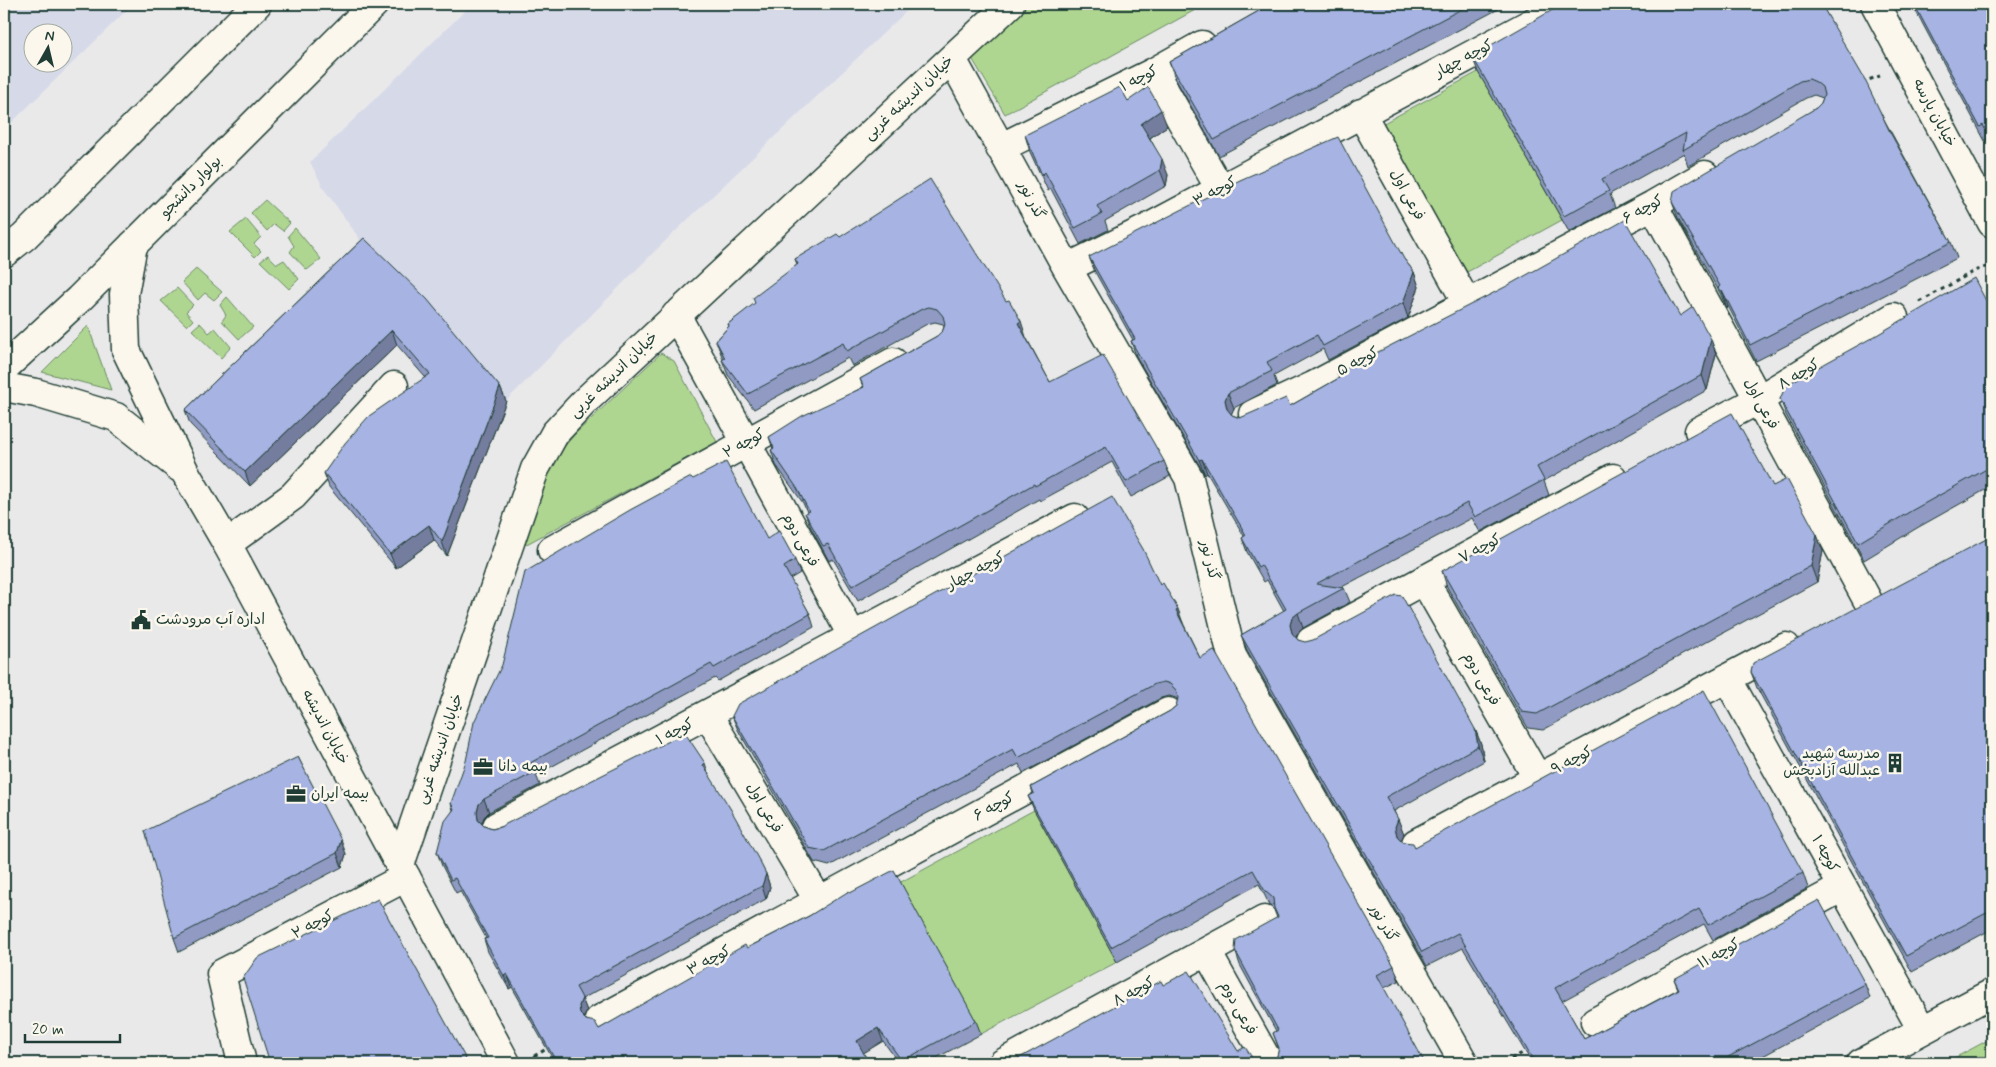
<svg xmlns="http://www.w3.org/2000/svg" width="1996" height="1067" viewBox="0 0 1996 1067" font-family="Mynerve,'Playpen Sans Arabic',sans-serif">
<style>
.built{fill:#d6d9e8;fill-rule:evenodd}
.green{fill:#afd691;stroke:#678a62}
.lines{fill:none;stroke-linecap:round;stroke-linejoin:round}
.street-casing{stroke:#1f3d34;stroke-width:31}
.secondary-casing{stroke:#1f3d34;stroke-width:31}
.primary-casing{stroke:#1f3d34;stroke-width:31}
.path{stroke:#1f3d34;stroke-width:3;stroke-dasharray:4 4;stroke-linecap:butt}
.street{stroke:#fbf7ec;stroke-width:28}
.secondary{stroke:#fbf7ec;stroke-width:28}
.primary{stroke:#fbf7ec;stroke-width:28}
.wall{fill:#909ac3;stroke:#1f3d34}
.shaded-wall{fill:#757d9f;stroke:#1f3d34}
.building{fill:#a7b3e3;stroke:#1f3d34}
.labels{text-anchor:middle;dominant-baseline:central;stroke-width:5;stroke-linejoin:round;paint-order:stroke}
.street-label{font-size:15px;fill:#1f3d34;stroke:#fbf7ec}
.poi-label{font-size:15px;fill:#1f3d34;stroke:#fbf7ec;text-anchor:start}
</style>
<rect width="100%" height="100%" fill="#eae9ea"/>
<filter id="ink" filterUnits="userSpaceOnUse"><feTurbulence type="fractalNoise" baseFrequency=".02" numOctaves="2"/><feDisplacementMap in="SourceGraphic" scale="10" xChannelSelector="R" yChannelSelector="G"/><feConvolveMatrix kernelMatrix="1 2 1 2 8 2 1 2 1" color-interpolation-filters="sRGB"/></filter>
<g filter="url(#ink)">
<path class="built" d="M4,4h129l-129,126zM62,32v30h-30v-30z
M472,4h442l-256,244 -152,153 -137,-149 -45,-63 -14,-27z"/>
<path class="green" d="M1025,4h181l-201,110 -35,-59z
M1478,72l84,148 -95,52 -87,-147z
M265,200l25,23 -7,8 -9,-7 -7,7 -16,-18z
M246,219l15,18 -7,7 7,7 -6,6 -25,-25z
M295,228l26,31 -14,11 -17,-18 4,-6 -6,-10z
M268,255l9,9 7,-4 15,19 -10,10 -29,-28z
M196,269l26,23 -8,8 -9,-7 -7,7 -16,-18z
M177,288l16,17 -7,7 7,8 -6,6 -26,-25z
M227,297l26,30 -14,12 -17,-18 4,-6 -6,-10z
M200,323l9,10 6,-5 16,19 -10,11 -29,-28z
M88,326l23,64 -69,-18z
M661,353l13,8 43,81 -196,105 22,-67 13,-24 20,-23z
M1034,810l83,152 -136,72 -82,-151z
M1992,1038v25h-47z"/>
<g class="lines">
<defs>
<path id="street" d="M1875,4l117,219
M952,59l115,209 122,210 43,178 232,407
M1154,72l66,117
M1361,113l106,190
M1000,148l154,-76 48,-27
M1653,205l216,398
M1067,268l79,-39 421,-225
M676,315l177,322
M1253,414l60,-28 340,-181 52,-30
M1699,431l59,-31 136,-83
M227,544l66,-48 101,-110
M552,550l341,-188
M1424,580l114,199
M1311,641l302,-163
M1727,678l195,352
M708,715l112,188
M497,826l578,-308
M1416,843l370,-196
M400,865l135,-396 20,-36 30,-32 425,-397
M1207,952l62,111
M599,1020l569,-308
M1595,1022l248,-135
M242,1063l-21,-89 185,-97
M1003,1063l261,-143
M1861,1063l131,-70"/>
<path id="secondary" d="M133,245l-9,49 2,56 59,122 42,72 279,519
M4,387l32,6 80,24 64,51"/>
<path id="primary" d="M4,253l20,-16 233,-233
M4,368l75,-69 295,-295"/>
</defs>
<use href="#street" class="street-casing"/>
<use href="#secondary" class="secondary-casing"/>
<use href="#primary" class="primary-casing"/>
<path class="path" d="M1862,82l18,-6
M1920,302l54,-31 18,-6
M534,1056l16,-9
M1504,1063l24,-13"/>
<use href="#street" class="street"/>
<use href="#secondary" class="secondary"/>
<use href="#primary" class="primary"/>
</g>
<path class="wall" d="M1271,4h237l-289,152 -44,-78 -6,-16z
M1821,4l130,238 6,16 -201,103 -28,-55 -1,3 -7,-16 -42,-75 -6,-16 144,-94 5,-5 2,-5 -9,-3 -8,3 -118,68 -4,-13 -74,41 5,14 -46,24 -91,-160 -6,-16z
M1912,4h80v143l-4,-8 -3,2z
M1128,101l39,25 -17,12 18,37 -2,11 -61,35 3,9 -28,14 -29,-55 -3,2 -18,-39 -5,-17z
M840,237l186,100 24,45 114,79 6,15 -39,21 -19,-35 -72,39 -1,-2 -181,102 -25,-42 -4,2 -18,-33 -6,-15 2,-1 -4,-9 -27,-38 -5,-15 2,-1 -4,-12 94,-50 -3,-8 77,-43 6,-6 1,-4 -1,-2 -8,-2 -8,2 -75,42 -4,-8 -94,51 -26,-34 -6,-15 1,-1 -7,-18 13,-15 -1,-2 27,-20 42,-39 -2,-6z
M364,238l136,149 6,14 -59,155 -13,-16 -38,28 -67,-81 -5,-14 101,-96 -28,-32 -147,141 -60,-62 -5,-14z
M1089,257l315,2 10,13 5,15 -11,31 -80,42 -5,-11 -49,27 3,9 -43,23 -3,6 1,1 8,3 50,-12 49,-28 -2,-5 343,-57 36,38 -9,36 -163,91 5,14 -69,37 -8,-14 -130,69 2,1 6,14 -47,26 -5,5 -2,5 2,2 177,89 6,15 3,17 -90,50 10,23 -3,6 2,2 12,5 388,26 5,15 -95,52 -9,-16 -142,77 22,38 94,-50 -4,-10 191,5 5,14 -120,65h-218l-69,-115 -36,18 -180,-316 -6,-15 43,-24 -17,-31 -3,2 -17,-30 -5,-14 2,-2 -37,-63 -2,2 -69,-119 -5,-15 2,-1 -38,-68z
M1992,312v174l-75,42 -53,32 -78,-145 -6,-16z
M1773,486l44,49 6,16 -6,31 -274,148 -15,-2 -81,-141 -5,-16z
M1992,536v393l-80,43 -155,-284 -6,-16z
M767,539l28,21 5,13 -10,6 20,35 4,13 -96,54 -3,-3 -179,97 4,10 -51,27 -5,5 -2,7 2,2 8,3 216,-55 58,100 4,13 -4,12 -184,100 5,12 -3,7 15,11 148,-81 62,-32 41,-23 126,128 5,13 -54,29h-28l-16,-22 -20,12 6,10h-314l-43,-76 -3,2 -21,-37 -4,-13 2,-1 -26,-47 -4,2 -14,-27 -5,-14 16,-42 -2,-7z
M1160,585l23,38 17,35 194,308 5,15 -15,7 -113,74 6,-6 2,-7 -6,-16 3,-2 -36,-66 -5,-15 42,-32 -3,-8 -4,-4 -11,-22 -142,78 -83,-152 -6,-14 5,-3 -2,-6 139,-76 6,-5 2,-6 -2,-2 -7,-2 -8,2 -138,75 -4,-9 -190,102 -15,-4 -76,-132 -6,-14z
M298,757l48,97 -4,13 -163,85 -5,-14z"/>
<path class="shaded-wall" d="M1161,110l6,16 -20,14 -6,-16z
M1162,159l6,16 -2,11 -6,-16z
M1414,272l5,15 -11,31 -5,-15z
M1722,290l6,16 -1,3 -5,-16z
M1021,321l5,16 -2,1 -6,-15z
M392,330l5,15 -147,141 -5,-14z
M1711,339l5,15 -9,36 -5,-15z
M500,387l6,14 -59,155 -5,-14z
M1228,393l6,15 -3,7 -4,-6 -2,-9z
M1202,459l5,14 -2,2 -6,-15z
M429,525l5,15 -38,28 -6,-14z
M1817,535l6,16 -6,31 -6,-16z
M1178,609l5,14 -7,-13z
M1298,613l5,15 -5,5 -3,7 -3,-7 -2,-8 2,-7z
M1475,729l6,15 3,17 -6,-15z
M705,763l4,13 -6,-11z
M484,799l5,13 -5,5 -3,8 -3,-5 -1,-8 2,-8z
M1398,819l6,15 -4,8 -3,-6 -2,-9z
M341,840l5,14 -4,13 -5,-14z
M766,874l4,13 -4,12 -4,-13z
M507,974l5,13 -3,2 -5,-13z
M582,998l5,13 -4,8 -3,-5 -1,-8z
M878,1028l5,13 -21,13 -5,-13z"/>
<path class="building" d="M1271,4h200l-257,136 -45,-78z
M1563,4h258l43,74 27,56 60,108 -201,103 -28,-55v3l-4,-5 2,-2 -48,-84 2,-11 142,-83 5,-5 3,-8 -2,-8 -6,-5 -7,-3 -9,2 -117,69 3,-17 -84,46 7,12 -45,25 -92,-160z
M1914,4h78v138l-9,-17 -3,2z
M1120,87l8,14 20,-14 13,23 -20,14 21,35 -2,11 -63,36 5,8 -27,14 -30,-56 -3,3 -17,-40z
M1338,137l66,122 10,13 -11,31 -80,43 -6,-11 -50,27 5,9 -44,22 -3,7 2,9 5,6 8,3 46,-20 4,8 49,-28 -2,-5 168,-86 120,-67 55,96 13,-9 18,32 -9,36 -165,92 7,13 -69,37 -8,-14 -151,81 28,4 -46,25 -6,5 -2,7 2,8 6,7 7,2 8,-2 83,-45 6,1 73,133 3,17 -92,51 12,22 -3,8 2,9 6,6 10,1 2,4 289,-157 99,183 -95,52 -9,-16 -144,79 29,51 95,-50 -5,-10 145,-79 46,84 -148,79h-182l-77,-130 -36,19 -181,-317 45,-26 -25,-44 -3,2 -16,-29 4,-3 -44,-76 -3,1 -68,-119 4,-2 -46,-82 151,-77z
M930,179l76,122 3,-1 12,21 -3,2 32,59 53,-27 61,106 -38,21 -20,-35 -71,39 -1,-2 -182,102 -24,-42 -5,2 -18,-33 4,-2 -12,-23 -26,-38 3,-2 -5,-11 33,-21 62,-29 -4,-8 77,-43 6,-6 2,-6 -2,-8 -6,-7 -8,-2 -7,2 -75,42 -4,-8 -95,51 -26,-34 3,-2 -9,-17 13,-15 -1,-2 27,-21 -2,-5 45,-34 -3,-5 42,-25 3,3z
M364,238l63,61 73,88 -58,155 -13,-17 -39,29 -66,-81 21,-30 24,-27 61,-42 -38,-44 -147,142 -60,-62z
M1974,278l18,34v154l-81,45 -53,32 -78,-144 6,-14 89,-49z
M1732,413l41,73 14,-7 30,56 -6,31 -274,148 -15,-2 -80,-141z
M726,462l41,77 12,-8 16,29 -11,7 26,47 -96,54 -3,-4 -181,99 5,9 -51,27 -5,5 -2,8 1,8 6,6 8,3 8,-2 185,-94 20,30 -2,2 27,43 30,54 6,12 -4,12 -186,101 6,11 -3,8 1,8 6,6 9,2 4,7 146,-84 2,3 62,-32 40,-25 1,2 44,-23 82,151 -74,40 -24,-33 -21,13 12,22h-312l-50,-89 -3,2 -20,-37 4,-1 -33,-60 -4,2 -14,-28 8,-31 9,-12 -3,-6 15,-42 8,-39 28,-57 23,-93 105,-62 61,-33 2,2z
M1112,497l31,52 17,36 3,-2 15,26 -2,1 24,48 14,-8 180,316 -17,9 48,88h-159l5,-1 6,-6 2,-8 -6,-15 5,-3 -43,-80 1,-10 42,-23 -4,-9 -1,-10 -8,-7 -12,-21 -142,77 -83,-151 6,-3 -3,-6 139,-76 6,-5 2,-8 -2,-8 -6,-6 -6,-2 -9,2 -137,74 -5,-9 -189,102 -15,-3 -77,-132 6,-12z
M1992,536v374l-86,46 -155,-284 2,-9z
M298,757l43,83 -4,13 -163,85 -29,-107z
M378,899l90,164h-198l-27,-85 14,-20z
M1189,971l49,80 7,-4 10,15 6,1h-251l151,-82 2,4z"/>
</g>
<defs>
<symbol id="civic-bare" viewBox="-9 -9 18 18"><path d="M-.6-6.5H3V-4.5H.6V-3L4-1V1h2V6H-6V1h2V-1L-.6-3ZM-1.2 2.5V6h2.4V2.5Z" fill="#1f3d34" stroke="#fbf7ec" stroke-width="2.5" paint-order="stroke"/></symbol>
<symbol id="building-bare" viewBox="-9 -9 18 18"><path d="M-4-6H4V6H1V3H-1V6H-4ZM-2.5-4.3h1.7v1.8h-1.7ZM.8-4.3h1.7v1.8H.8ZM-2.5-1h1.7V.8h-1.7ZM.8-1h1.7V.8H.8Z" fill="#1f3d34" stroke="#fbf7ec" stroke-width="2.5" paint-order="stroke"/></symbol>
<symbol id="office-bare" viewBox="-9 -9 18 18"><path d="M-6-3h4V-5.5h4V-3h4V5H-6ZM-1-4.5V-3h2v-1.5ZM-6 0V1H6V0Z" fill="#1f3d34" stroke="#fbf7ec" stroke-width="2.5" paint-order="stroke"/></symbol>
</defs>
<g fill-rule="evenodd">
<use href="#civic-bare" x="127" y="606" width="28" height="28"/>
<use href="#building-bare" x="1881" y="749" width="28" height="28"/>
<use href="#office-bare" x="469" y="753" width="28" height="28"/>
<use href="#office-bare" x="282" y="780" width="28" height="28"/>
</g>
<g class="labels">
<g class="street-label">
<text transform="translate(1464 59) rotate(-28)">کوچه چهار</text>
<text transform="translate(1139 79) rotate(-27)">کوچه ۱</text>
<text transform="translate(909 98) rotate(-43)">خیابان اندیشه غربی</text>
<text transform="translate(1934 113) rotate(62)">خیابان پارسه</text>
<text transform="translate(191 187) rotate(-45)">بولوار دانشجو</text>
<text transform="translate(1215 192) rotate(-28)">کوچه ۳</text>
<text transform="translate(1407 195) rotate(61)">فرعی اول</text>
<text transform="translate(1031 200) rotate(62)">گذر نور</text>
<text transform="translate(1643 210) rotate(-29)">کوچه ۶</text>
<text transform="translate(1358 362) rotate(-28)">کوچه ۵</text>
<text transform="translate(614 375) rotate(-44)">خیابان اندیشه غربی</text>
<text transform="translate(1799 375) rotate(-31)">کوچه ۸</text>
<text transform="translate(1761 404) rotate(61)">فرعی اول</text>
<text transform="translate(744 444) rotate(-29)">کوچه ۲</text>
<text transform="translate(800 540) rotate(61)">فرعی دوم</text>
<text transform="translate(1480 549) rotate(-28)">کوچه ۷</text>
<text transform="translate(1209 560) rotate(76)">گذر نور</text>
<text transform="translate(976 571) rotate(-28)">کوچه چهار</text>
<text transform="translate(1481 679) rotate(60)">فرعی دوم</text>
<text transform="translate(325 727) rotate(62)">خیابان اندیشه</text>
<text transform="translate(675 732) rotate(-28)">کوچه ۱</text>
<text transform="translate(440 749) rotate(-71)">خیابان اندیشه غربی</text>
<text transform="translate(1572 761) rotate(-28)">کوچه ۹</text>
<text transform="translate(994 807) rotate(-29)">کوچه ۶</text>
<text transform="translate(764 808) rotate(59)">فرعی اول</text>
<text transform="translate(1825 854) rotate(61)">کوچه ۱</text>
<text transform="translate(1383 923) rotate(60)">گذر نور</text>
<text transform="translate(313 925) rotate(-28)">کوچه ۲</text>
<text transform="translate(1719 954) rotate(-29)">کوچه ۱۱</text>
<text transform="translate(709 961) rotate(-28)">کوچه ۳</text>
<text transform="translate(1134 992) rotate(-29)">کوچه ۸</text>
<text transform="translate(1238 1008) rotate(60)">فرعی دوم</text>
</g>
<g class="poi-label">
<text x="156" y="620">اداره آب مرودشت</text>
<text x="1880" y="754" text-anchor="end">مدرسه شهید<tspan x="1880" dy="17">عبدالله آزادبخش</tspan></text>
<text x="498" y="767">بیمه دانا</text>
<text x="311" y="794">بیمه ایران</text>
</g>
</g>
<rect width="1996" height="1067" fill="none" stroke="#fbf7ec" stroke-width="20"/>
<rect x="10" y="10" width="1976" height="1047" fill="none" stroke="#1f3d34" stroke-width="2" filter="url(#ink)"/>
<g transform="translate(48 48) rotate(8)"><circle r="24" fill="#fbf7ec" stroke="#a3ada2"/>
<path d="M0-4L9 19L0 12L-9 19Z" fill="#1f3d34"/>
<text y="-8" font-size="14" font-weight="bold" text-anchor="middle" fill="#1f3d34">N</text>
</g>
<path d="M25 1034v8h95v-8" fill="none" stroke="#1f3d34" stroke-width="2.5"/>
<text x="32" y="1034" font-size="15" fill="#1f3d34" stroke="#fbf7ec" stroke-width="4" paint-order="stroke">20 m</text>
</svg>
